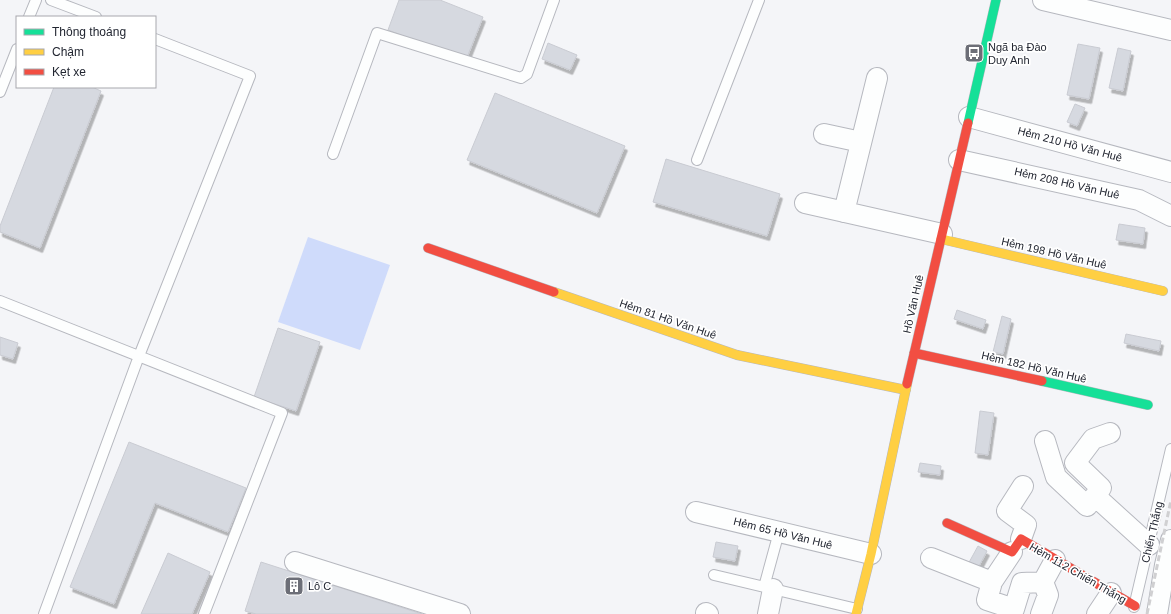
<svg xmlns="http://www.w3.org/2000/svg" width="1171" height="614" viewBox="0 0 1171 614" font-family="Helvetica,sans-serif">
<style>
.green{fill:#cfdbfb}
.building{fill:#d6d9e0;stroke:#c9cbd2;filter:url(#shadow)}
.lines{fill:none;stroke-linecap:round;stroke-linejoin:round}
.lane-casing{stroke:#b6b8bf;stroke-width:12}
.street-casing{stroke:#b6b8bf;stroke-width:22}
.fast-casing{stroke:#b6b8bf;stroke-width:10}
.slow-casing{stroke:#b6b8bf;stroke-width:10}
.jam-casing{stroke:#b6b8bf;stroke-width:10}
.lane{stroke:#fdfefe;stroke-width:10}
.street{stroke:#fdfefe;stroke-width:20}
.fast{stroke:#16e098;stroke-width:9}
.slow{stroke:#ffcf43;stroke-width:9}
.jam{stroke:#f24e42;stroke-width:9}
.rail{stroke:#d0d0d2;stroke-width:3;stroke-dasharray:6 3;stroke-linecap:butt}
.labels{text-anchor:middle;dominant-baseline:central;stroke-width:3.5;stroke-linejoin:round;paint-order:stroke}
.poi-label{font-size:11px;fill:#222631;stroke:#fff;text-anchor:start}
.street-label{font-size:11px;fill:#222631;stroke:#fff}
</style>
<defs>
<filter id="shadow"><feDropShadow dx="2.5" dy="4.5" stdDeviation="0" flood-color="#0004"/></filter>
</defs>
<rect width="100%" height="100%" fill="#f4f5f8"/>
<path class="green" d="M308,237l82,28 -30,85 -82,-28z"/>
<path class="building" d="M399,0h41l43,17 -17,43 -78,-30z
M548,43l29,12 -7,15 -28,-11z
M1078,44l22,4 -11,51 -22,-4z
M1118,48l13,3 -8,40 -14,-3z
M54,87h38l9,4 -61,157 -40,-16v-6z
M495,93l130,53 -28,67 -130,-53z
M1075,104l10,4 -8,18 -10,-4z
M666,159l114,35 -13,42 -114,-34z
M1119,224l26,4 -2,16 -27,-4z
M957,310l29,10 -3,9 -29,-10z
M1002,316l9,3 -8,35 -10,-2z
M278,328l42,14 -24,69 -42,-14z
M1126,334l35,7 -2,10 -35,-8z
M0,337l18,6 -5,16 -13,-4z
M980,411l14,2 -6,42 -13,-2z
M129,442l117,46 -18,44 -73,-29 -41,101 -44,-17z
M920,463l21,3 -1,9 -22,-3z
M716,542l22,4 -3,15 -22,-4z
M978,546l9,5 -11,21 -9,-6z
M168,553l42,19 -18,42h-51z
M261,562l161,52h-166l-11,-3z"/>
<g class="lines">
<defs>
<path id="lane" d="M51,0l45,17
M29,17l7,-17
M0,92l17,-43
M333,154l44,-121 144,45 6,-4 27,-74
M697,160l62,-160
M0,301l282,112 -78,201
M714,575l143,34
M764,587l15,-55
M1134,607l37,-158
M44,614l95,-258 111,-280 -95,-37"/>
<path id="street" d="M1043,0l128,30
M969,117l202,55
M824,134l37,8
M959,160l180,40 32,16
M805,203l137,31
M844,212l33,-134
M1110,433l-17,6 -18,24 26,25 -6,8 54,49
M1045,441l11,36 31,29 8,-10
M696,512l175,42
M1021,539l5,-14 -19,-14 16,-25
M931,558l61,24 20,-30
M295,562l165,52
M992,582l-5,18 27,9 8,-26 21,-1
M706,613l2,1
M768,614l5,-25
M1041,614l7,-19 -5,-13 12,-22
M1097,614l14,-21
M1157,614l8,-49 6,-25"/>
<path id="fast" d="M968,123l28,-123
M1042,381l106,24"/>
<path id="slow" d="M941,239l222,52
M554,292l183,63 169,35
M856,614l15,-60 36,-170"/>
<path id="jam" d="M428,248l126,44
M914,353l128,28
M907,384l61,-261
M947,523l65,29 9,-13 114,67"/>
</defs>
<use href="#lane" class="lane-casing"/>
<use href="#street" class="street-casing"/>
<use href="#fast" class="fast-casing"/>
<use href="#slow" class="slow-casing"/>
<use href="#jam" class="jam-casing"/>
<use href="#lane" class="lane"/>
<use href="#street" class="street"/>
<use href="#fast" class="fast"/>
<use href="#slow" class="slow"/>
<use href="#jam" class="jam"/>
<path class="rail" d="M1147,614l24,-114"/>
</g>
<defs>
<symbol id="bus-square" viewBox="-11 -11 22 22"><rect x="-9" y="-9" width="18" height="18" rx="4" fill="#6c6e77" stroke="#fff"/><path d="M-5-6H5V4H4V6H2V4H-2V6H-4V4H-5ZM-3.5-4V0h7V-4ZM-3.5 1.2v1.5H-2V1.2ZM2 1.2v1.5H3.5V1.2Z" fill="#fff"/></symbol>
<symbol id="building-square" viewBox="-11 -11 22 22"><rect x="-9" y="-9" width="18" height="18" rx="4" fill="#6c6e77" stroke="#fff"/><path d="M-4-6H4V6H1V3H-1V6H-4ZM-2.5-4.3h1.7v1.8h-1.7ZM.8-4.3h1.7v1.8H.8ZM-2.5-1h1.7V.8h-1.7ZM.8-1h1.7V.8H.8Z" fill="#fff"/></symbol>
</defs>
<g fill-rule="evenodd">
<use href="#bus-square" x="963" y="42" width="22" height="22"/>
<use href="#building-square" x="283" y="575" width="22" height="22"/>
</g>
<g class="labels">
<g class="poi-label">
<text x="988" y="47">Ngã ba Đào<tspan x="988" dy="13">Duy Anh</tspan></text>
<text x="308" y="586">Lô C</text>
</g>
<g class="street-label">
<text transform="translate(1070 144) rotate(15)">Hẻm 210 Hồ Văn Huê</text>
<text transform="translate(1067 183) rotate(13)">Hẻm 208 Hồ Văn Huê</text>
<text transform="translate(1054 253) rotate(13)">Hẻm 198 Hồ Văn Huê</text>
<text transform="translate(913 304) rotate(-77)">Hồ Văn Huê</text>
<text transform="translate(668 319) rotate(19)">Hẻm 81 Hồ Văn Huê</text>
<text transform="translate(1034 367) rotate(13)">Hẻm 182 Hồ Văn Huê</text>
<text transform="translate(1152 532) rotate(-77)">Chiến Thắng</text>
<text transform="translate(783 533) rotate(14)">Hẻm 65 Hồ Văn Huê</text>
<text transform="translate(1078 573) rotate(30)">Hẻm 112 Chiến Thắng</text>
</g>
</g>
<rect x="16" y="16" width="140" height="72" fill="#ffffff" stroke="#a7a8ad"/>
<rect x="24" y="29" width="20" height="6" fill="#16e098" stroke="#a7a8ad"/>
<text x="52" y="36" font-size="12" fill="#222631">Thông thoáng</text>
<rect x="24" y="49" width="20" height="6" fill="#ffcf43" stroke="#a7a8ad"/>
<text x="52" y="56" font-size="12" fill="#222631">Chậm</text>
<rect x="24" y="69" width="20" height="6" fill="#f24e42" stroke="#a7a8ad"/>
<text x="52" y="76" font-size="12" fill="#222631">Kẹt xe</text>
</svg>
